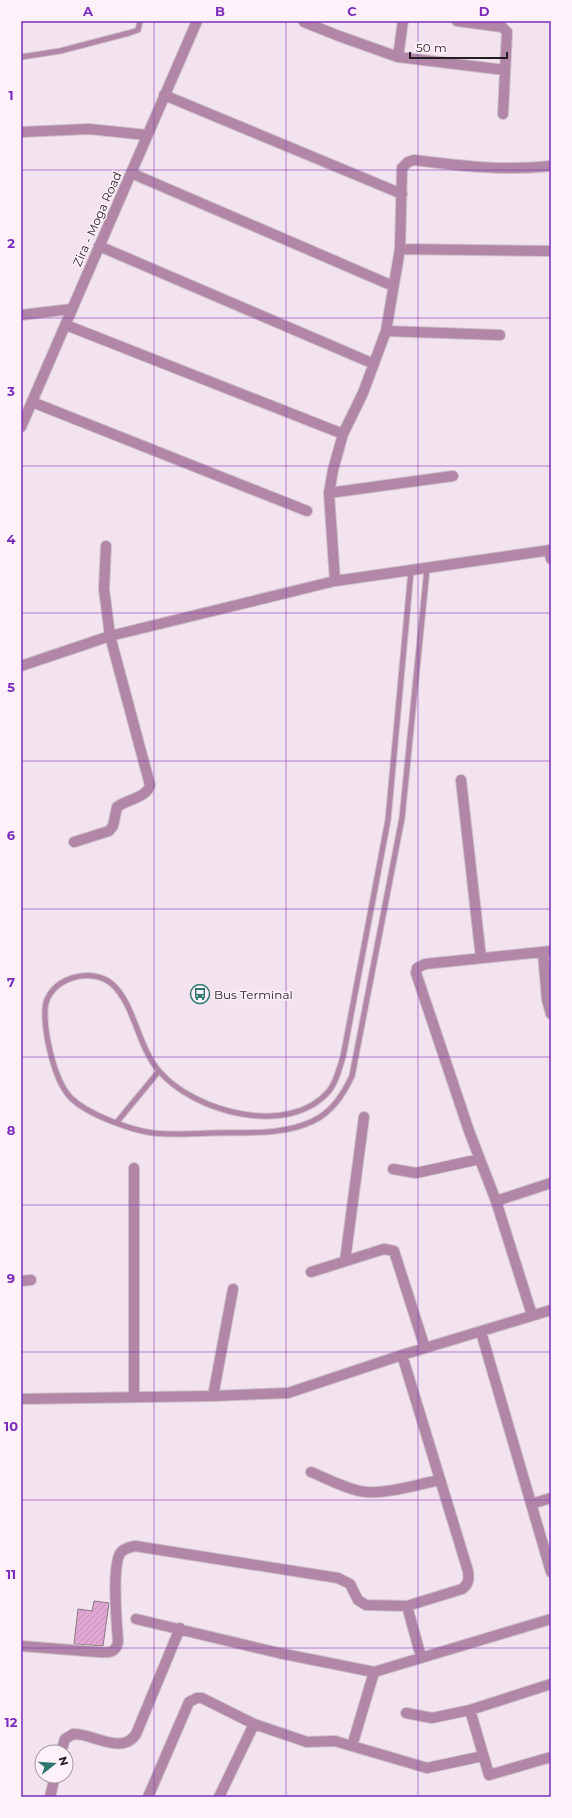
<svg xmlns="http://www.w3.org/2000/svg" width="572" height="1818" viewBox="0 0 572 1818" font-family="Montserrat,sans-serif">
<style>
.building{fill:url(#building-hatch);stroke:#887a84}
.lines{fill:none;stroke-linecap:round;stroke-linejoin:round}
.service-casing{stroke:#cdbfc9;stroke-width:7}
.minor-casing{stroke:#cdbfc9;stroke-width:12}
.tertiary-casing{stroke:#cdbfc9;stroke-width:12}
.service{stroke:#b186a6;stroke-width:5}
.minor{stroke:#b186a6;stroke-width:10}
.tertiary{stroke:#b186a6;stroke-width:10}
.grid{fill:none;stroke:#7b2cbf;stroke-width:1;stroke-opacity:0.55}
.labels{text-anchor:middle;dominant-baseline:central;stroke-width:3;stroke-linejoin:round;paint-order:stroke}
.street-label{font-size:12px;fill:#231d21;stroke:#fef1fa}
.poi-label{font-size:12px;fill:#231d21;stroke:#fef1fa;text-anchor:start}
.neatline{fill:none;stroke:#7b2cbf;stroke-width:1.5}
.grid-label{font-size:13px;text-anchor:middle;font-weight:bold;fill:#7b2cbf}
</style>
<defs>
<pattern id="building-hatch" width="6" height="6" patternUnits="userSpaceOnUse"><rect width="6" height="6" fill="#e2a7d2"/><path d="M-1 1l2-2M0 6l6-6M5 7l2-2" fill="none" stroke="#c28fb4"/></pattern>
</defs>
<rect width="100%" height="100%" fill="#f2e3ee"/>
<path class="building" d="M94,1601l15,2 -6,43 -29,-2 4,-35 14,2z"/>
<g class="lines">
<defs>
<path id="service" d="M21,57l39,-6 69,-18 9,-3 2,-9
M411,571l-23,249 -45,237c-4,12 -6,24 -14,34 -40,47 -135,21 -170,-20 -21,-24 -25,-68 -47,-87 -20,-18 -65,-6 -67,25 -1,24 9,72 26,89 16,16 59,32 82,35 19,2 39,1 58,0 33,-1 71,3 102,-12 19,-9 30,-26 39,-45l50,-258 25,-249
M117,1122l42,-51"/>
<path id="minor" d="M457,21l45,6 5,5 -4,82
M304,22l35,14 59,21 107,13
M398,57l5,-36
M164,95l238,99
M21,132l68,-3 58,6
M131,173l262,113
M99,246l275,118
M400,249l151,2
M21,315l51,-6
M66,325l277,109
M386,331l114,4
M32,402l275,109
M329,493l124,-17
M549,550l2,9
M335,581l-6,-88 4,-23 10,-36 20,-41 23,-62 14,-82 2,-81 6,-6 6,-2c46,6 91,11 137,6
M461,780l20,178
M74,842l35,-11 4,-5 4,-19c10,-8 30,-9 33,-22l-40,-149 -6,-47 2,-43
M543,952l4,48 4,14
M134,1168v228
M393,1169l23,4 64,-14
M496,1201l55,-18
M345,1261l19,-144
M311,1272l73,-23 10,2 31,97
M21,1281l10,-1
M532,1315l-36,-114 -27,-70 -53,-158 1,-5 8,-4 126,-13
M481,1332l70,240
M213,1396l20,-107
M21,1399l192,-3 75,-3 114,-38 149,-45
M311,1472c17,7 37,18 55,20 22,2 52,-8 74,-12
M531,1504l20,-6
M407,1606l14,51
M136,1619l143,34 95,19 177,-53
M21,1646l77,6c10,1 18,1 20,-10 -1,-18 -7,-77 3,-90 4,-4 9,-5 14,-6l203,32 12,6 8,16 8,5 41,1 55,-17c7,-5 7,-10 6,-18l-66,-216
M470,1710l19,65 62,-18
M406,1713l26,5 38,-8 81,-26
M352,1746l22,-74
M61,1752l4,-13 8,-5c20,-1 49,22 63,0l44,-106
M50,1797l5,-21
M148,1797l41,-95 8,-4h5l52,26 53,18 28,-1 92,27 56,-12
M219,1797l35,-73"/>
<path id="tertiary" d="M21,427l176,-406
M21,666l89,-30 225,-55 216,-31"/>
</defs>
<use href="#service" class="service-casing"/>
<use href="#minor" class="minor-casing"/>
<use href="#tertiary" class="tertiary-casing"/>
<use href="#service" class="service"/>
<use href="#minor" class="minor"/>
<use href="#tertiary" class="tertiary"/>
</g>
<path class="grid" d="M154,21v1776M286,21v1776M418,21v1776M21,170h530M21,318h530M21,466h530M21,613h530M21,761h530M21,909h530M21,1057h530M21,1205h530M21,1352h530M21,1500h530M21,1648h530"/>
<defs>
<symbol id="bus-ring" viewBox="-11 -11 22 22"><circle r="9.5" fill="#fef1fa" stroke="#2f7670" stroke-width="1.5"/><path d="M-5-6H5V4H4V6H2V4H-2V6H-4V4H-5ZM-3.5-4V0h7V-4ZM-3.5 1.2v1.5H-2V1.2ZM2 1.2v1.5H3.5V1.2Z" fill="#2f7670"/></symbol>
</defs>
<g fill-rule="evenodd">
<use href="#bus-ring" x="189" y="983" width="22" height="22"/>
</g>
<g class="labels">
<g class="street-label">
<text transform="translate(97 219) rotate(-66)">Zira - Moga Road</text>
</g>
<g class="poi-label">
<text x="214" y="994">Bus Terminal</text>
</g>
</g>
<rect width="572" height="1818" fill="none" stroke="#fef1fa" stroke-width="44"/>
<g transform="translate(54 1764) rotate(73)"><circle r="19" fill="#fef1fa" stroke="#a69ca3"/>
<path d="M0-3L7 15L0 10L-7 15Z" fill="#2f7670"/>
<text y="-6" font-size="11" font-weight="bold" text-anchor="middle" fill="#231d21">N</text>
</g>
<path d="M410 52v6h97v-6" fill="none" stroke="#231d21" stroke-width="2"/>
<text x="416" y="52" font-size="12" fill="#231d21" stroke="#fef1fa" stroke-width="3" paint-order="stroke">50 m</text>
<rect x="22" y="22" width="528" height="1774" class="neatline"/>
<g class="grid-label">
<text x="88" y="16">A</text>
<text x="220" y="16">B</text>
<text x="352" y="16">C</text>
<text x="484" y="16">D</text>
<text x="11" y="100">1</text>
<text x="11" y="248">2</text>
<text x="11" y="396">3</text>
<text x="11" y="544">4</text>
<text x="11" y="692">5</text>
<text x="11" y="840">6</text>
<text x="11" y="987">7</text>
<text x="11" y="1135">8</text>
<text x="11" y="1283">9</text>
<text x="11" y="1431">10</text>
<text x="11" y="1579">11</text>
<text x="11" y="1727">12</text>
</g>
</svg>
